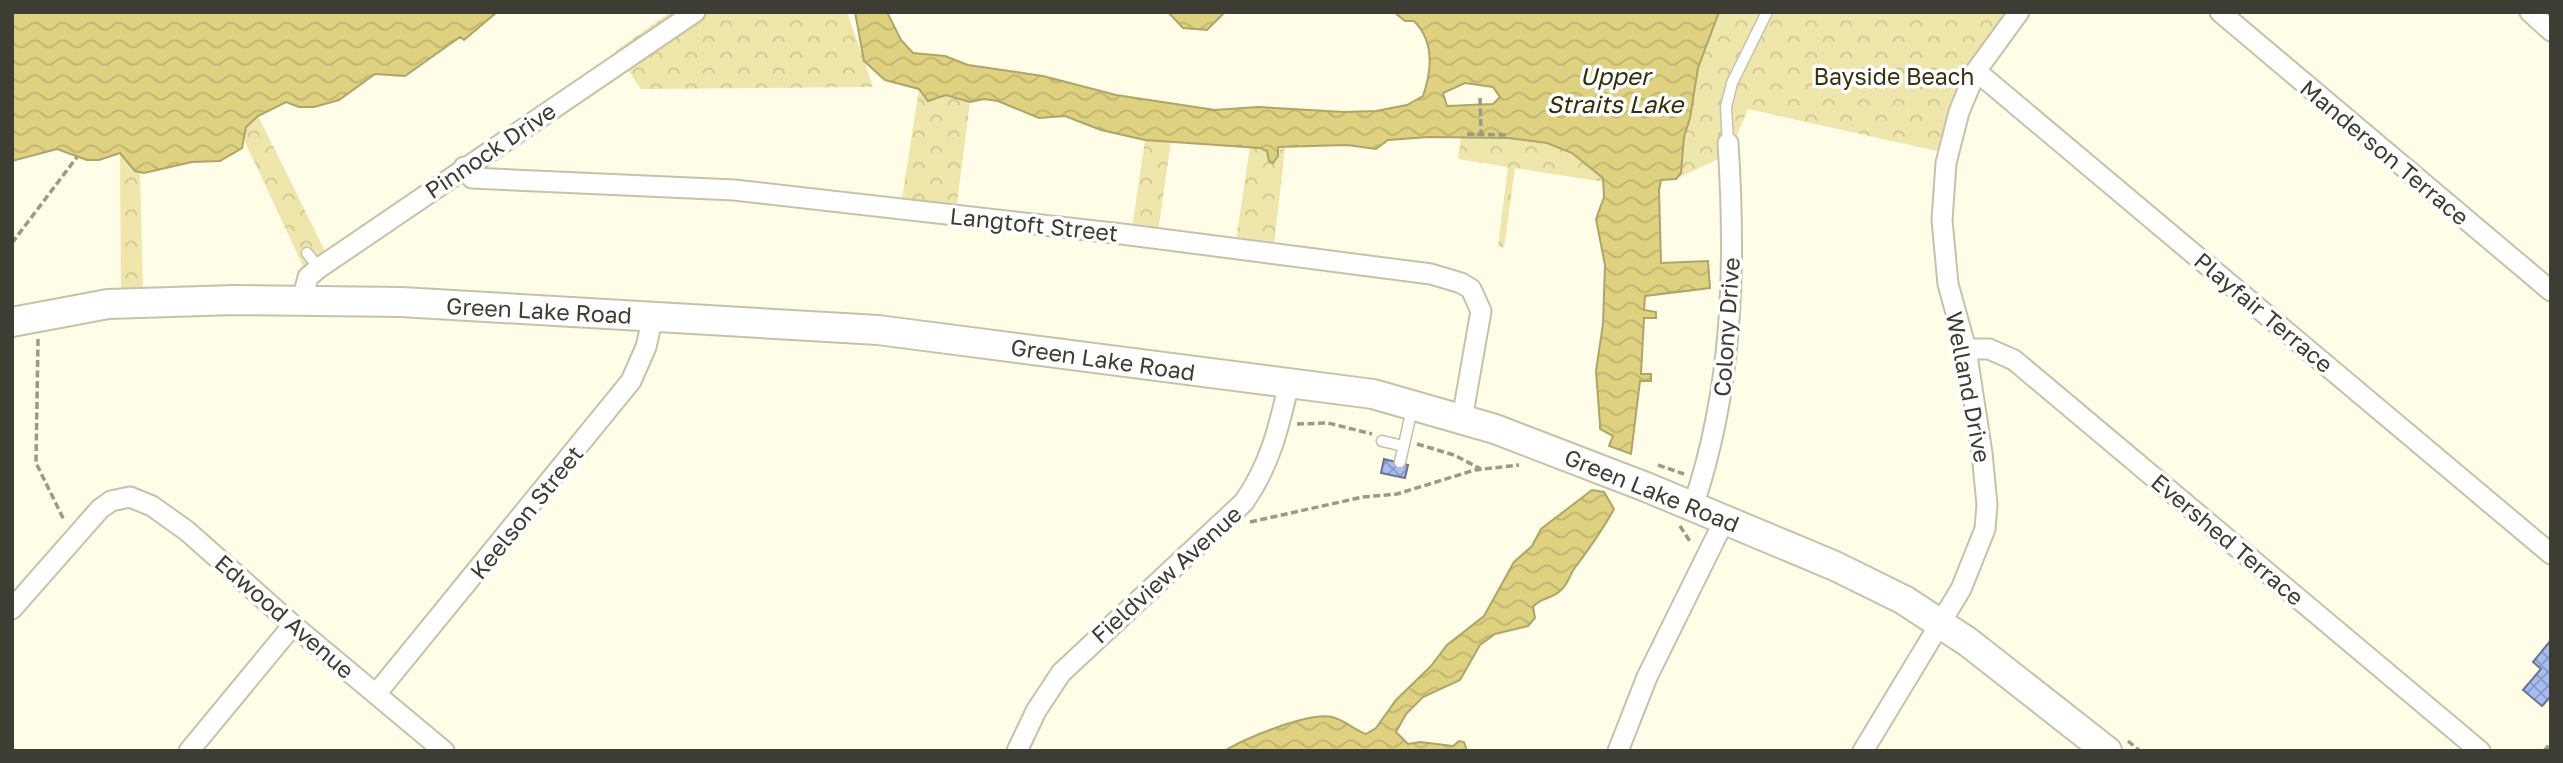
<svg xmlns="http://www.w3.org/2000/svg" width="2563" height="763" viewBox="0 0 2563 763" font-family="'Golos Text',sans-serif">
<style>
.forest{fill:url(#forest-crowns)}
.water{fill:url(#water-waves);stroke:#aea569;stroke-width:2;fill-rule:evenodd}
.building{fill:url(#building-cross-hatch);stroke:#6c7589;stroke-width:2}
.lines{fill:none;stroke-linecap:round;stroke-linejoin:round}
.lane-casing{stroke:#c6c2aa;stroke-width:13}
.street-casing{stroke:#c6c2aa;stroke-width:23}
.secondary-casing{stroke:#c6c2aa;stroke-width:32}
.path{stroke:#9b998a;stroke-width:3.5;stroke-dasharray:7 3.5;stroke-linecap:butt}
.lane{stroke:#fff;stroke-width:10}
.street{stroke:#fff;stroke-width:19}
.secondary{stroke:#fff;stroke-width:28}
.labels{text-anchor:middle;dominant-baseline:central;stroke-width:7;stroke-linejoin:round;paint-order:stroke}
.park-label{font-size:23px;fill:#38320f;stroke:#fff}
.street-label{font-size:23px;fill:#3e3d33;stroke:#fff}
.water-label{font-size:24px;font-style:italic;fill:#332d08;stroke:#fff}
</style>
<defs>
<pattern id="forest-crowns" width="20" height="18" patternUnits="userSpaceOnUse" patternTransform="scale(1.75)"><rect width="20" height="18" fill="#efe6ac"/><path d="M2 6a3 3 0 1 1 6 0M12 15a3 3 0 1 1 6 0" fill="none" stroke="#cec694"/></pattern>
<pattern id="water-waves" width="16" height="10" patternUnits="userSpaceOnUse" patternTransform="scale(1.75)"><rect width="16" height="10" fill="#ded180"/><path d="M0 5q4-4 8 0t8 0" fill="none" stroke="#c0b46f"/></pattern>
<pattern id="building-cross-hatch" width="8" height="8" patternUnits="userSpaceOnUse" patternTransform="scale(1.75)"><rect width="8" height="8" fill="#a6bcf3"/><path d="M0 0l8 8M0 8l8-8" fill="none" stroke="#899ac5"/></pattern>
</defs>
<rect width="100%" height="100%" fill="#fffce8"/>
<path class="forest" d="M671,12h176l26,75 -232,2 -26,-38z
M1711,12h296c-35,38 -55,91 -70,139l-189,-42 -19,45 -53,25 25,-131z
M919,89l5,9 13,2 9,-5 24,7 -14,109 -55,-6z
M258,116l67,135 -22,15 -58,-124 1,-14z
M1461,137c43,1 89,-2 123,26 8,6 16,10 20,19l-89,-14 -11,80 -6,-2 10,-79 -50,-8z
M1145,140l26,1 -13,91 -26,-4z
M1250,147l17,4 18,-3 -11,97 -38,-5z
M120,153l20,19 3,119 -22,1z"/>
<path class="water" d="M12,12h485l-33,28 -4,-3 -55,39 -30,-2 -36,26 -25,7h-15l-13,-5 -28,14 -12,11 -4,21 -22,13 -28,1 -48,11 -9,-2 -15,-18 -21,7h-12l-30,-11 -45,12z
M855,12h32l14,28 12,13 32,3 23,9 75,11 73,19 99,15 43,-3 86,5 32,-1 31,-6 16,-9c9,-26 11,-55 -9,-75h-9l-11,-9h325l-21,56 -8,50 -6,19 -3,36 -5,6 -15,1 -2,10 2,73 47,-2 2,27 -65,8 -1,14 12,2v6h-12l-3,56h10v7h-11l-9,73 -22,-8 4,-10 -13,-7v-5l-4,-53 7,-47 2,-59 -9,-46 8,-22 -1,-19 -31,-25 -25,-10 -38,-5 -81,-1 -40,3 -12,9 -29,-4 -69,2v9l-5,7 -4,-2 -2,-10 -7,-3 -115,-8 -44,-10 -36,-14 -26,2 -41,-17 -14,-2 -14,3 -24,-7 -18,6 -9,-12 -34,-9 -21,-19zM1465,83l28,4 7,10 -7,7 -46,2 -4,-13z
M1168,12h57l-18,18 -24,-2z
M1592,490l12,2 10,17c-12,22 -25,40 -40,60 -5,7 -6,16 -14,22 -10,9 -19,6 -27,16l2,11 -7,8 -33,8 -15,11 -20,35 -37,17 -17,17 -10,18 12,12 12,-2 33,4 6,-5 5,1 3,9h-243c22,-13 84,-39 108,-34 13,3 22,13 34,17l10,-6 20,-28 35,-34 16,-21 37,-29 30,-54 18,-16 9,-17z"/>
<path class="building" d="M1384,459l24,6 -3,13 -24,-5z
M2551,640v56l-9,10 -19,-16 18,-21 -8,-7z"/>
<g class="lines">
<defs>
<path id="lane" d="M1728,143l-2,-36 6,-24 35,-71
M307,253l12,15
M1382,441l21,5
M1400,462l12,-53"/>
<path id="street" d="M2220,12l331,279
M2530,12l21,19
M1976,71l575,483
M464,167l8,11 262,12 388,44 309,40 30,9 10,6 10,22 -19,108
M302,301l6,-24 11,-9 376,-256
M1966,349h23l25,11 466,391
M1693,506c40,-117 43,-240 35,-363
M12,609l88,-100 11,-8 19,-4 22,9 35,25 106,94 151,126
M376,694l255,-313 15,-34 7,-31
M189,751l104,-126
M1017,751l19,-40 25,-38 183,-171c26,-37 35,-75 45,-119
M1618,751l29,-74 78,-158
M1863,751l98,-162 24,-60 2,-24 -5,-52 -16,-104 -18,-65 -6,-64 4,-57 13,-51 17,-41 43,-59"/>
<path id="secondary" d="M12,322l96,-18 127,-4 166,2 477,28 495,64 122,35 151,58 189,79 69,34 64,42 139,109"/>
</defs>
<use href="#lane" class="lane-casing"/>
<use href="#street" class="street-casing"/>
<use href="#secondary" class="secondary-casing"/>
<path class="path" d="M1480,98l1,36
M1467,134l42,1
M12,243l65,-86
M38,339l-2,124 28,57
M1297,424l31,-1 44,11
M1417,444l37,11 27,14
M1658,465l26,9
M1250,522l113,-25 34,-3 78,-24 44,-5
M1680,526l11,17
M2128,741l12,10
M2544,751l7,-8"/>
<use href="#lane" class="lane"/>
<use href="#street" class="street"/>
<use href="#secondary" class="secondary"/>
</g>
<g class="labels">
<g class="park-label">
<text x="1894" y="76">Bayside Beach</text>
</g>
<g class="street-label">
<text transform="translate(490 150) rotate(-34)">Pinnock Drive</text>
<text transform="translate(2385 152) rotate(40)">Manderson Terrace</text>
<text transform="translate(1034 224) rotate(6)">Langtoft Street</text>
<text transform="translate(539 310) rotate(3)">Green Lake Road</text>
<text transform="translate(2264 312) rotate(40)">Playfair Terrace</text>
<text transform="translate(1726 327) rotate(-86)">Colony Drive</text>
<text transform="translate(1103 359) rotate(8)">Green Lake Road</text>
<text transform="translate(1969 387) rotate(79)">Welland Drive</text>
<text transform="translate(1652 490) rotate(22)">Green Lake Road</text>
<text transform="translate(526 512) rotate(-51)">Keelson Street</text>
<text transform="translate(2228 539) rotate(40)">Evershed Terrace</text>
<text transform="translate(1166 574) rotate(-42)">Fieldview Avenue</text>
<text transform="translate(285 616) rotate(41)">Edwood Avenue</text>
</g>
<g class="water-label">
<text x="1615" y="75">Upper<tspan x="1615" dy="28">Straits Lake</tspan></text>
</g>
</g>
<rect width="2563" height="763" fill="none" stroke="#3e3d33" stroke-width="28"/>
</svg>
